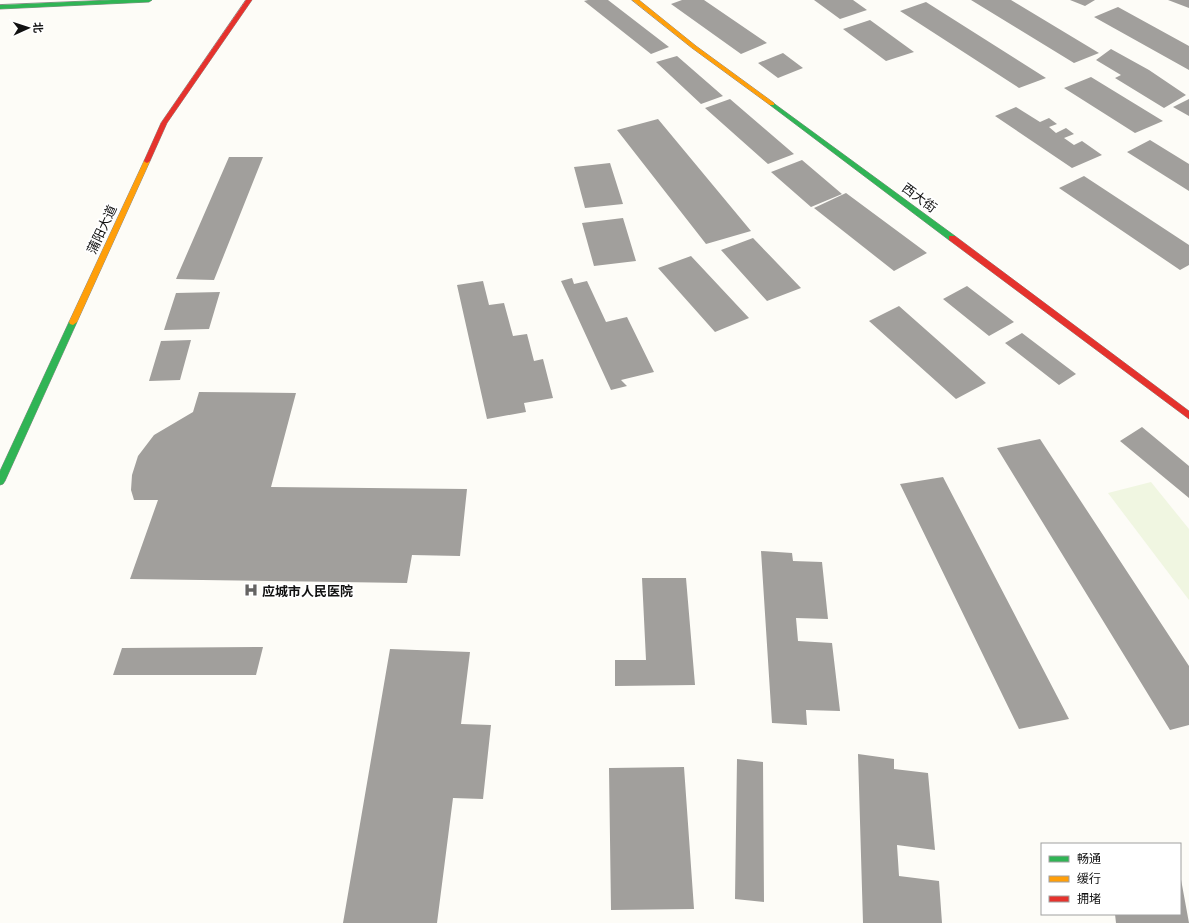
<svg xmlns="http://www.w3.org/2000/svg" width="1189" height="923" viewBox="0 0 1189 923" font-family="Literata,'Noto Sans SC',serif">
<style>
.pitch{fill:#f0f6e1}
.building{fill:#a19f9c}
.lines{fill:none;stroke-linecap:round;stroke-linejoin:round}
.fast-casing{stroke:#8e8d8b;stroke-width:1}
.slow-casing{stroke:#8e8d8b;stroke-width:1}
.jam-casing{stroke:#8e8d8b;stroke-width:1}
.fast{fill:#30b455;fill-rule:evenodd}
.slow{fill:#ff9f0a;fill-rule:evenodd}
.jam{fill:#e5322d;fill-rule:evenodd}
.labels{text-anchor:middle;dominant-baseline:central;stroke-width:4;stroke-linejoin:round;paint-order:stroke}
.street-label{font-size:13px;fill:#111;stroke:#fff}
.poi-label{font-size:13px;font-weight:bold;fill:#111;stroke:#fff;text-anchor:start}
</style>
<rect width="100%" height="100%" fill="#fdfcf7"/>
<path class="pitch" d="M1151,482l38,47v71l-81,-107z"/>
<path class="building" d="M588,0h20l61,47 -18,7 -67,-53z
M682,0h22l63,43 -26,11 -70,-50z
M814,0h39l14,10 -27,9z
M971,0h40l88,53 -25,10z
M1070,0h25l-10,6z
M1168,0h21v8z
M926,2l120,76 -27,10 -119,-77z
M1118,7l71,39v24l-95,-53z
M870,20l44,32 -28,9 -43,-32z
M1111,49l38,21 37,25 -22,13 -49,-30 6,-3 -25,-15z
M783,53l20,15 -25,10 -20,-15z
M677,56l46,40 -22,8 -45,-42z
M1091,77l72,44 -28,12 -71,-45z
M730,99l64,55 -26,10 -63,-56z
M1189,99v17l-16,-9z
M1016,107l24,15 9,-4 8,6 -8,3 7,6 10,-5 8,6 -10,4 10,7 8,-4 20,14 -30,13 -77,-52z
M658,119l93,112 -45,13 -89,-114z
M1150,140l39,24v27l-62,-39z
M229,157h34l-49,123 -38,-1z
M802,160l40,34 -31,13 -40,-35z
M610,163l13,41 -38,4 -11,-41z
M1084,176l105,69v20l-9,5 -121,-82z
M846,193l81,60 -33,18 -80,-63z
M623,218l13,43 -42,5 -12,-43z
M753,238l48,50 -34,13 -46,-51z
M691,256l58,62 -34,14 -57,-64z
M572,278l2,6 13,-3 19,41 21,-5 27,55 -33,8 6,6 -16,4 -50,-109z
M483,281l6,24 15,-2 9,33 14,-2 7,27 9,-2 10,39 -29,5 2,9 -39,7 -30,-134z
M967,286l47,36 -25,14 -46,-37z
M220,292l-11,37 -45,1 12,-37z
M899,306l87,77 -30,16 -87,-78z
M1022,333l54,41 -17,11 -54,-42z
M191,340l-11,40 -31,1 12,-40z
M199,392l97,1 -25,94 196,2 -7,67 -48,-1 -5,28 -277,-4 28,-79h-24l-3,-10 1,-15 6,-19 16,-21 39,-23z
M1142,427l47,39v32l-69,-57z
M1040,439l149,227v59l-19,5 -173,-282z
M943,477l126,242 -50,10 -119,-245z
M761,551l31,2 1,8 29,1 6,57 -32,-1 2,23 34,2 8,68 -34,-1 1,15 -35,-2z
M642,578h44l9,107 -80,1v-26h31z
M263,647l-7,28h-143l9,-27z
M390,649l80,3 -9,72 30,1 -8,74 -30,-1 -16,125h-94z
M858,754l36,5v10l34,4 7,77 -38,-5 2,31 40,5 3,42h-79z
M737,759l26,3 1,140 -29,-3z
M684,767l10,142 -83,1 -2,-142z
M1180,874l9,49h-73l-1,-9h65z"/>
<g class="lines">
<defs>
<path id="fast" d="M112,0h40l-3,2 -149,7v-4z
M772,102l183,134v4h-6l-179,-135 -1,-1z
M73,319l4,3 -72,159 -2,3 -3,1v-14l69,-149z"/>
<path id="slow" d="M632,0h7l57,46 78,57v2h-4l-78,-57z
M147,159l3,2 -73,161 -4,3 -3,-1 -1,-2 75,-161z"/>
<path id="jam" d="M246,0h6l-85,123 -17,38 -3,2 -2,-1 -1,-1 17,-38z
M949,236h6l234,175v8l-240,-179z"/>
</defs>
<use href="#fast" class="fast-casing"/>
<use href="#slow" class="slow-casing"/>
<use href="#jam" class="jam-casing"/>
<use href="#fast" class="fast"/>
<use href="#slow" class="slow"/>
<use href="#jam" class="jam"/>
</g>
<defs>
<symbol id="hospital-bare" viewBox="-9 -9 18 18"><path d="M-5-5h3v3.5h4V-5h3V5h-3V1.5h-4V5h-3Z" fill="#646362" stroke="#fff" stroke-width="2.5" paint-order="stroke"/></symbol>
</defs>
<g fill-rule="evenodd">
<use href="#hospital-bare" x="241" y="580" width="20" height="20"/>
</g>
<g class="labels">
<g class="street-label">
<text transform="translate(920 197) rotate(37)">西大街</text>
<text transform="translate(101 229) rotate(-65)">蒲阳大道</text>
</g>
<g class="poi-label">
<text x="262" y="590">应城市人民医院</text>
</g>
</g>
<rect x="1041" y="843" width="140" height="72" fill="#ffffff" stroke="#a0a0a0"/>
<rect x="1049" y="856" width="20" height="6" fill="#30b455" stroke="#a0a0a0"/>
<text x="1077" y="863" font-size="12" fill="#111111">畅通</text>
<rect x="1049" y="876" width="20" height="6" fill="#ff9f0a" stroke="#a0a0a0"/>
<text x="1077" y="883" font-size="12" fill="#111111">缓行</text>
<rect x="1049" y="896" width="20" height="6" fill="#e5322d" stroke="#a0a0a0"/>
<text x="1077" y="903" font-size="12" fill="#111111">拥堵</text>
<g transform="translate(28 28) rotate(87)" stroke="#ffffff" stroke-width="3" paint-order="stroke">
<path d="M0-3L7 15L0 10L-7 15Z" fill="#111111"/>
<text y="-6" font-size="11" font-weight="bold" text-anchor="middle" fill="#111111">北</text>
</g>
</svg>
